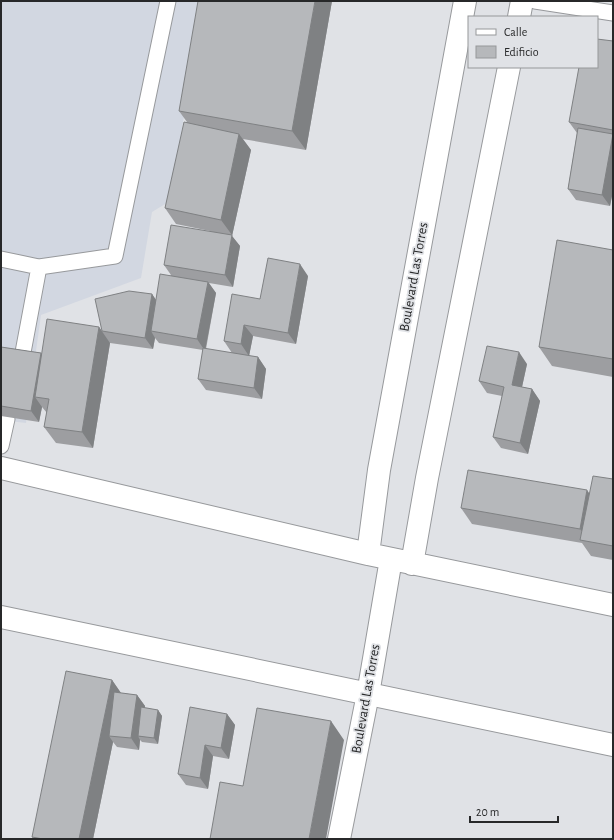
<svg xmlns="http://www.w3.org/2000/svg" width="614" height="840" viewBox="0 0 614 840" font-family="'Alegreya Sans',sans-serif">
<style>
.built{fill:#d2d7e1}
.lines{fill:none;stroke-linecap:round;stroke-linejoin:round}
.service-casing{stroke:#97999c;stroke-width:17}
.minor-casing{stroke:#97999c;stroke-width:24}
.tertiary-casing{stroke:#97999c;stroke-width:24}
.service{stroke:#fff;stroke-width:15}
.minor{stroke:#fff;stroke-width:22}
.tertiary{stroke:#fff;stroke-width:22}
.wall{fill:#9d9ea1}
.shaded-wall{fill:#7f8183}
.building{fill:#b6b8bb;stroke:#7f8183}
.labels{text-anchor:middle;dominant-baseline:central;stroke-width:3.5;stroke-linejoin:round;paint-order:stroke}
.street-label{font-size:14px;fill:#272829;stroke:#e0e2e6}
</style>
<rect width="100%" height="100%" fill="#e0e2e6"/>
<path class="built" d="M1,1h202l-33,200 -18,11 -11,66 -100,37 -15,108 -25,-3z"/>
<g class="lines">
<defs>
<path id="service" d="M535,1l78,12
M1,259l38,8 76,-11 53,-255
M21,363l18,-96
M1,446l6,-27"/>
<path id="minor" d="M339,839l29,-145"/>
<path id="tertiary" d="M519,17l3,-16
M1,468l367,86 245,51
M368,554l11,-84 86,-469
M412,564l15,-86 82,-411
M1,617l612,128
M368,694l23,-135"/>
</defs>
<use href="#service" class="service-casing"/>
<use href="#minor" class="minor-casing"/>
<use href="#tertiary" class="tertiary-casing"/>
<use href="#service" class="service"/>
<use href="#minor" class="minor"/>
<use href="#tertiary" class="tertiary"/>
</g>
<path class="wall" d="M332,1l-26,149 -63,-11 8,11 -19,86 8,10 -7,41 -24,-4 7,10 -10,56 40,6 -14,-2 -8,-12 36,-42 48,-23 -12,68 -43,-8 -4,20 9,1 8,12 -4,30 -56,-9 -8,-11 5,-29 -44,-7 -4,-5 -2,11 -43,-6 -17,105 -37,-5 -12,-16 3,-14 -5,-6 -3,15 -38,-6v-69l40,6v1l58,-27 3,4 50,-37 4,6 15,-25 -7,-10 46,-34 -34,-7 -11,-16 22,-86 -8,-11z
M613,41v150l-3,15 -34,-6 -8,-11 9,-56 -8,-11z
M613,250v127l-61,-11 -13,-19z
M527,364l-5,23 10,2 8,12 -12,53 -27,-6 -8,-11 9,-41 -15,-3 -8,-12z
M613,479v81l-22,-4 -9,-13 -110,-19 -11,-16 128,-15z
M112,680l9,13 16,2 8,11v2l13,2 4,6 -4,28 -16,-2 -2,-2 -1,10 -22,-3 -4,-5 -20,97h-60l-1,-2z
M227,714l8,11 -6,34 -16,-3 -5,33 -22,-4 -8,-11z"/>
<path class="shaded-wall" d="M315,1h17l-26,149 -14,-19z
M239,134l12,16 -19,86 8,10 -7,41 -8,-12 7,-40 -11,-15z
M613,134v57l-3,15 -8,-11z
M300,264l8,12 -12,68 -8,-11z
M208,282l8,11 -11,58 -8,-12z
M152,294l8,12 -9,25 4,7 -2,11 -8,-11z
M244,325l9,11 -4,20 -8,-12z
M99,327l11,16 -17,105 -11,-16z
M519,352l8,12 -7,32 -8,-11z
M41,353l8,12 -14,32 7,10 -3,15 -8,-11z
M258,357l8,12 -4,30 -8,-11z
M532,389l8,12 -12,53 -8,-11z
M587,490l11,16 -9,35 -9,-12z
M112,680l11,16 -14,40 4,6 -20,97h-14z
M137,695l8,11 -4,31 -3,-1 2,4 -1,10 -8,-12z
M158,710l4,6 -4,28 -4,-6z
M227,714l8,11 -6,34 -8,-11z
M331,721l13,19 -18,99h-17z
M205,745l8,11 -5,33 -8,-11z"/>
<path class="building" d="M198,1h117l-23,130 -113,-20z
M597,39l16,2v89l-44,-8 10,-55h18z
M184,122l55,12 -18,86 -56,-12z
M578,128l35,6 -11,61 -34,-6z
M171,225l61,10 -7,40 -61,-10z
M557,240l56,10v109l-74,-12z
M268,258l32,6 -12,69 -44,-8 -3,19 -17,-3 8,-47 28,5z
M160,274l48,8 -11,57 -46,-8z
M129,291l23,3 -7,44 -43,-7 -7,-32z
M47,319l52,8 -17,105 -38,-5 5,-28 -14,-2z
M487,346l32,6 -7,33 20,4 -12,54 -27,-6 11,-50 -25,-6z
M1,347l40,6 -10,58 -30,-5z
M203,348l55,9 -4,31 -56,-9z
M468,470l119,20 -7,39 -119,-21z
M593,476l20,3v67l-33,-6z
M66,671l46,9 -33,159h-36l-11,-2z
M114,692l23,3 -6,43 -22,-2z
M141,707l17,3 -4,28 -16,-2z
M190,707l37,7 -6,34 -16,-3 -5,33 -22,-4z
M257,708l74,13 -22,118h-99l10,-57 23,4z"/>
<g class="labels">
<g class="street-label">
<text transform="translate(414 277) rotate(-80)">Boulevard Las Torres</text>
<text transform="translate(366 699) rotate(-80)">Boulevard Las Torres</text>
</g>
</g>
<rect width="614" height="840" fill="none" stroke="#272829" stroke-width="4"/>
<rect x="468" y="16" width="130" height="52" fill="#e0e2e6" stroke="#96989a"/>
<rect x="476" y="29" width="20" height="6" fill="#ffffff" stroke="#96989a"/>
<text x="504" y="36" font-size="12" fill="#272829">Calle</text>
<rect x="476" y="46" width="20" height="12" fill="#b6b8bb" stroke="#96989a"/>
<text x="504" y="56" font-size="12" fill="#272829">Edificio</text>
<path d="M470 816v6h88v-6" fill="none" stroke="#272829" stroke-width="2"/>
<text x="476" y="816" font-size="12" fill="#272829" stroke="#e0e2e6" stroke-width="3" paint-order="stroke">20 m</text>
</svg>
